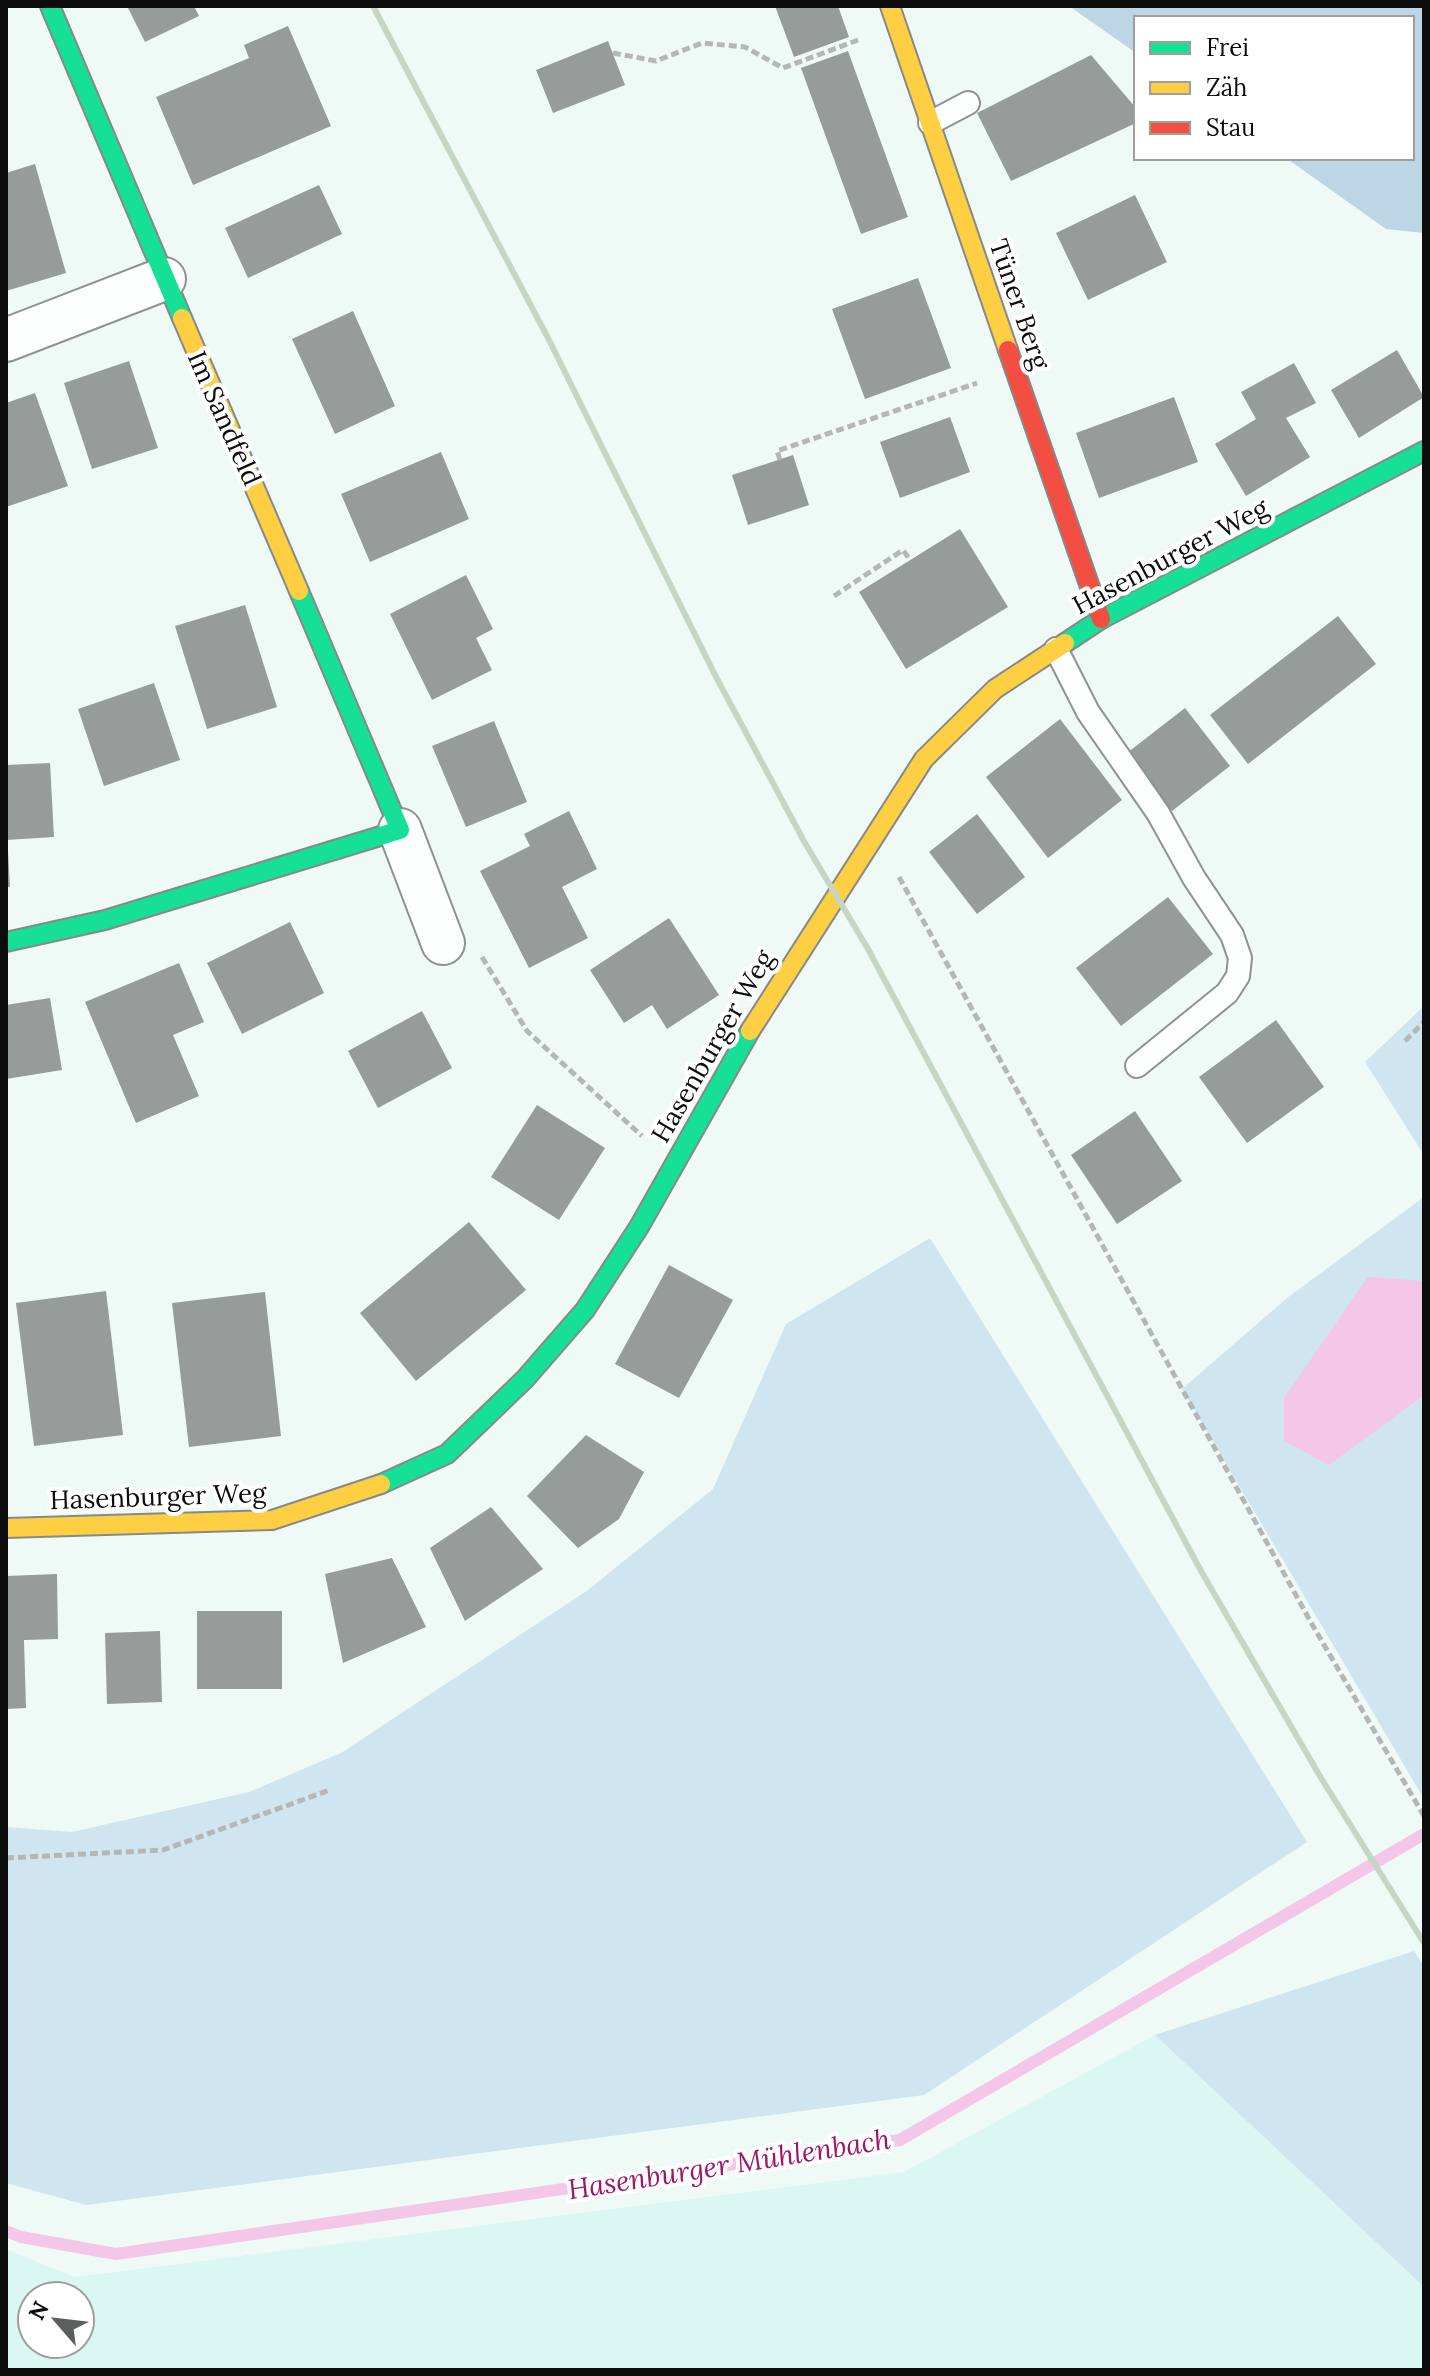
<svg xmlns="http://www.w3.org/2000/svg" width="1430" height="2376" viewBox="0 0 1430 2376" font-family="Lora,serif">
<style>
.farmland{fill:#dbf7f2;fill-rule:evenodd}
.green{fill:#cfe5ef}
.forest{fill:#bdd6e6}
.water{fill:#f4c6e8}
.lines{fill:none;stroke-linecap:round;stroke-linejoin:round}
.stream{stroke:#f4c6e8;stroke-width:12}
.building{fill:#959c9a}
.lane-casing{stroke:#8e9392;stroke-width:26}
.street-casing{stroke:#8e9392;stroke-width:46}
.fast-casing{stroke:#858a88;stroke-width:22}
.slow-casing{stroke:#858a88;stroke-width:22}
.jam-casing{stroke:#858a88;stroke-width:22}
.path{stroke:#b5b7b6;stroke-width:5;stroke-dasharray:8 4;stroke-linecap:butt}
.lane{stroke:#fdfefe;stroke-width:22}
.street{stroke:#fdfefe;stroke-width:42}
.fast{stroke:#16e098;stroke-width:18}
.slow{stroke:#ffcf43;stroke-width:18}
.jam{stroke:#f24e42;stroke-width:18}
.rail{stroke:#c5d6c4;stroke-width:6}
.labels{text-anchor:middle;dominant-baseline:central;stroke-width:8;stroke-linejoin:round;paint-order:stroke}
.street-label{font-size:26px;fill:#0c0c0c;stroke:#fff}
.water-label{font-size:28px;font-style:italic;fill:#9c166c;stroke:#fff}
</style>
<rect width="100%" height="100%" fill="#effaf7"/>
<path class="farmland" d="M1155,2035l269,252v83h-1418v-121l69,28 829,-105zM32,2296h48v48h-48z"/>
<path class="green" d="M1424,1006v149l-59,-93z
M1424,1197v602l-242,-410 105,-91z
M930,1238l377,604 -383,253 -838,110 -80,-22v-356l66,5 177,-40 92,-39 247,-163 125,-101 73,-165z
M1414,1951l10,15v321l-269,-252z"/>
<path class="forest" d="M1069,6h355v227l-38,-4 -100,-71h126v-140h-276v35z"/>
<path class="water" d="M1368,1277l56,4v114l-95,70 -45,-24v-43z"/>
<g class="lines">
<path class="stream" d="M6,2231l15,6 95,17 784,-114 524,-306"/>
</g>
<path class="building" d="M127,6h67l5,10 -54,26z
M775,6h63l11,31 -55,20z
M288,26l43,100 -138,59 -37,-88 93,-39 -5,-13z
M608,41l17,44 -72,28 -17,-43z
M848,51l60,166 -47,17 -60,-166z
M1091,55l45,53v15l-125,58 -34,-68z
M35,164l31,109 -60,18v-118z
M319,185l23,49 -94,44 -23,-50z
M1135,195l32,67 -79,38 -32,-67z
M918,278l33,90 -86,31 -33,-90z
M353,311l42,95 -60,28 -43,-95z
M1397,350l27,47 -65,41 -28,-48z
M129,361l29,87 -66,21 -28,-86z
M1294,363l22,40 -30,15 24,39 -64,39 -31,-52 41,-25 -15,-27z
M35,393l33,93 -62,21v-104z
M1174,397l24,65 -99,36 -23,-65z
M950,417l20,55 -70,26 -20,-56z
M441,452l28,67 -99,43 -29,-68z
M793,455l16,50 -61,20 -16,-50z
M960,529l48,78 -102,62 -47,-77z
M466,575l27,54 -17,9 16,32 -60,30 -42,-86z
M245,605l32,102 -70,22 -32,-103z
M1338,616l38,48 -128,100 -38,-49z
M154,683l26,77 -76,26 -26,-77z
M1185,708l45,58 -58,45 -45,-58z
M1060,719l62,81 -74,58 -62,-81z
M494,721l33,81 -61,25 -34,-81z
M50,763l4,74 -48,3v-75z
M569,811l28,58 -35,18 26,51 -59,30 -49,-97 50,-25 -6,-12z
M977,814l48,63 -48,37 -48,-62z
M6,851h2l2,36h-4z
M1168,897l45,57 -92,72 -45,-58z
M669,918l50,77 -52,34 -15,-24 -28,18 -34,-53z
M290,922l34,71 -82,41 -35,-71z
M179,963l25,59 -31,13 26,61 -63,27 -51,-121z
M50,998l12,72 -56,9v-74z
M422,1011l30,57 -74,40 -30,-57z
M1276,1020l48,67 -77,56 -48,-66z
M537,1105l68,43 -46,72 -68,-43z
M1135,1111l47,70 -65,43 -46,-69z
M469,1222l57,68 -110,91 -56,-68z
M669,1265l64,35 -54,98 -64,-34z
M106,1291l17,144 -89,11 -18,-143z
M265,1292l16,144 -92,11 -17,-144z
M586,1435l58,37 -25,47 -41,29 -51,-52z
M491,1507l52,62 -78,52 -35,-73z
M392,1558l34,69 -83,36 -18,-89z
M57,1574l1,65 -34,1 2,68 -20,1v-133z
M197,1611h85v78h-85z
M160,1631l2,71 -55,2 -2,-71z"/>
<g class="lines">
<defs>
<path id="lane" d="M930,123l38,-20
M1056,649l32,63 70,101 36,65 38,57 8,23 -2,18 -11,17 -90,73"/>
<path id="street" d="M6,340l158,-61
M400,830l43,113"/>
<path id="fast" d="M50,6l132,312
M1065,643l36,-24 323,-168
M6,942l99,-22 295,-90 -101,-239
M381,1484l66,-30 78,-75 60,-69 54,-83 111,-196"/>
<path id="slow" d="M890,6l118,344
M182,318l117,273
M750,1031l174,-272 71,-70 70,-46
M6,1528l266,-8 109,-36"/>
<path id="jam" d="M1008,350l93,269"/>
</defs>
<use href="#lane" class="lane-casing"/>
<use href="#street" class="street-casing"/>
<use href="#fast" class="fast-casing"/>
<use href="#slow" class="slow-casing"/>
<use href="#jam" class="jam-casing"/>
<path class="path" d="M613,53l43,8 46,-18 43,4 38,21 75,-28
M780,460l-3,-9 200,-68
M834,596l69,-46 7,10
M899,877l414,749 111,190
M482,957l45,74 115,105
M1405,1041l19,-19
M6,1858l157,-8 167,-60"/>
<use href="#lane" class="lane"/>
<use href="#street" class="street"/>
<use href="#fast" class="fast"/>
<use href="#slow" class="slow"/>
<use href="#jam" class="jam"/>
<path class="rail" d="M373,6l175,332 167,337 90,168 63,106 333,622 120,207 103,165"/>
</g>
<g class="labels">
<g class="street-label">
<text transform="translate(1020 304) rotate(71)">Tüner Berg</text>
<text transform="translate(225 418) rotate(66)">Im Sandfeld</text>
<text transform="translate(1170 556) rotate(-28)">Hasenburger Weg</text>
<text transform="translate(712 1046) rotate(-60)">Hasenburger Weg</text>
<text transform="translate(158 1496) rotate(-2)">Hasenburger Weg</text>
</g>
<g class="water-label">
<text transform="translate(729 2164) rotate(-9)">Hasenburger Mühlenbach</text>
</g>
</g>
<rect width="1430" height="2376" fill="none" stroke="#0c0c0c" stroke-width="16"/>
<rect x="1134" y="16" width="280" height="144" fill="#ffffff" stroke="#9e9e9e" stroke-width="2"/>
<rect x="1150" y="42" width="40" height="12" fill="#16e098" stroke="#9e9e9e" stroke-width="2"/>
<text x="1206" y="56" font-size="24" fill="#0c0c0c">Frei</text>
<rect x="1150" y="82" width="40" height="12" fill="#ffcf43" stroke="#9e9e9e" stroke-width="2"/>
<text x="1206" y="96" font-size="24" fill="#0c0c0c">Zäh</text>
<rect x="1150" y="122" width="40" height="12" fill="#f24e42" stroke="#9e9e9e" stroke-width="2"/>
<text x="1206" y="136" font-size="24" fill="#0c0c0c">Stau</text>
<g transform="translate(56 2320) rotate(298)"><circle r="38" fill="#ffffff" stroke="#9e9e9e" stroke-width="2"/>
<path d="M0-6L14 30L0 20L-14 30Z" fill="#5b5f5e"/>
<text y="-12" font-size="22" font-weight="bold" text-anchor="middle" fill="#0c0c0c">N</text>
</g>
</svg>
